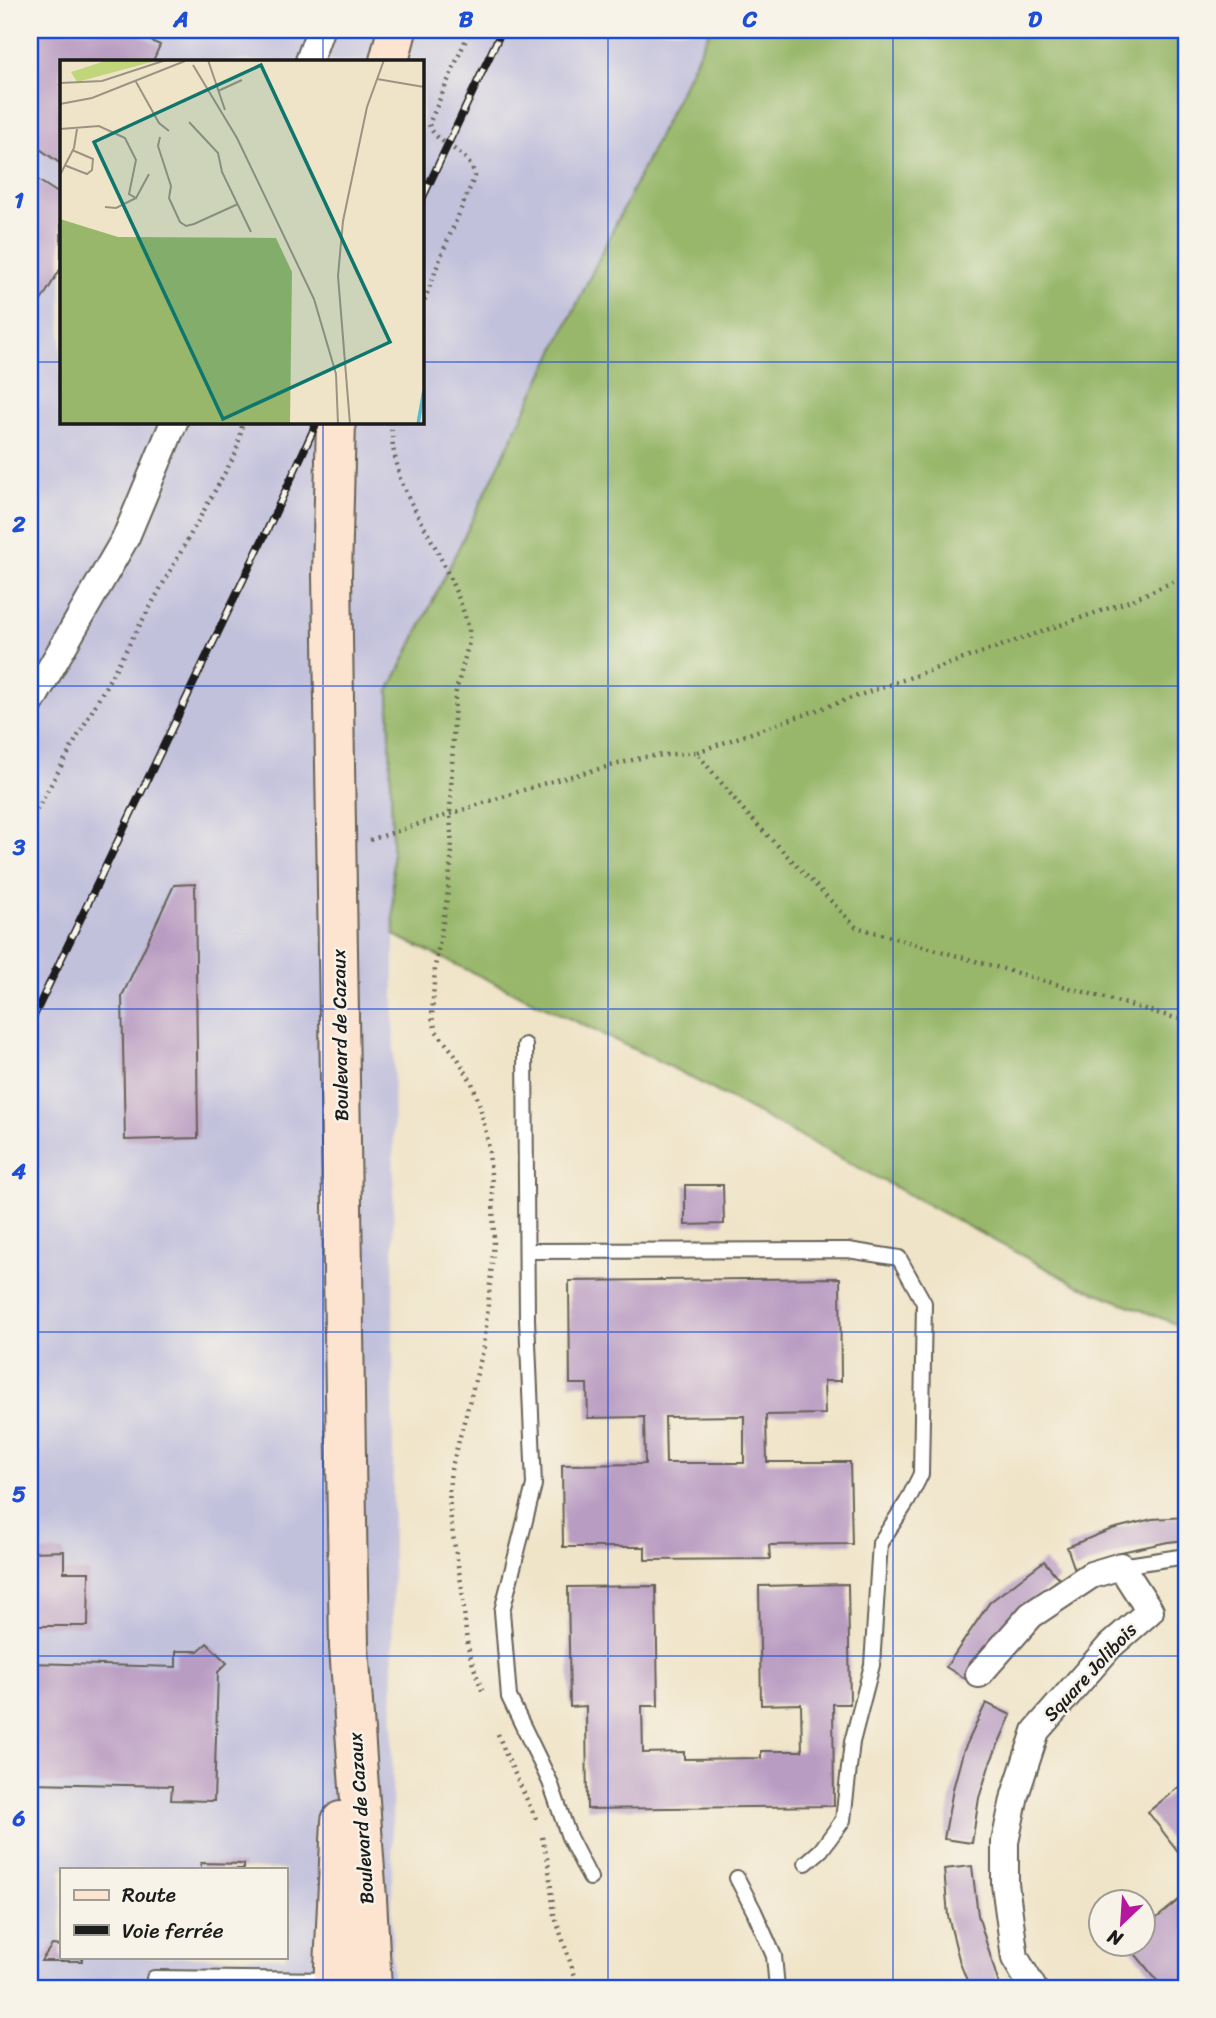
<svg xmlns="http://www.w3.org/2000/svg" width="1216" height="2018" viewBox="0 0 1216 2018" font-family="Sriracha,sans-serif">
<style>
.industrial{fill:#c2c1dc;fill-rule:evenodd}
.forest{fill:#98b76a;stroke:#5a6a43;stroke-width:2}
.building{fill:#b99cc2;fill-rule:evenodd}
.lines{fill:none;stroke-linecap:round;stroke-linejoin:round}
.service-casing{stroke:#666258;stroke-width:18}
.minor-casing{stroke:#666258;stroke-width:30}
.secondary-casing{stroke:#666258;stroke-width:42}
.path{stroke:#666258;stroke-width:4.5;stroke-dasharray:2 5;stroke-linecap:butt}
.service{stroke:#fff;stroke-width:14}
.minor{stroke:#fff;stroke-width:26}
.secondary{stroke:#fde4d0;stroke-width:38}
.rail-casing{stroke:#1c1c1c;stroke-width:8}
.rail{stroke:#f7f3e8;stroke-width:5;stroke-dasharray:16;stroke-linecap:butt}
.grid{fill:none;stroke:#1d4ed8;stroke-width:2;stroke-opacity:0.55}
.labels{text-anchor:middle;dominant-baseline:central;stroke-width:5;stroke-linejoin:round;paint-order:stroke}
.street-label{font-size:19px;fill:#1c1c1c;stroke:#f7f3e8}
.inset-river{fill:none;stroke:#54bed0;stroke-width:3.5}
.inset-road{fill:none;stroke:#9b9483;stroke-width:2}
.view{fill:#0f766e;fill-opacity:0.15;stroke:#0f766e;stroke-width:3.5}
.inset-edge{fill:none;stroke:#1c1c1c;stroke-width:3.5}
.neatline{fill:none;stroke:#1d4ed8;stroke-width:2.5}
.grid-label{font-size:23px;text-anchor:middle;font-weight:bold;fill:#1d4ed8}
</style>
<rect width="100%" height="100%" fill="#f7f3e8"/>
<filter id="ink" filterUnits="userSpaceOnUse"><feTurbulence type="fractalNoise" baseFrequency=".0143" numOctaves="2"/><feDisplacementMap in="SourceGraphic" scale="14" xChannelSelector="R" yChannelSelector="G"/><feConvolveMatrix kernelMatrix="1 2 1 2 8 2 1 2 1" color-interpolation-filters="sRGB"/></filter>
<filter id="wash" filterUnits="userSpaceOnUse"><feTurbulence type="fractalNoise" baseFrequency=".00686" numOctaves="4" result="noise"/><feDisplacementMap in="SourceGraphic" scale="28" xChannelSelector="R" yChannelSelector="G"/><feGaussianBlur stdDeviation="1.57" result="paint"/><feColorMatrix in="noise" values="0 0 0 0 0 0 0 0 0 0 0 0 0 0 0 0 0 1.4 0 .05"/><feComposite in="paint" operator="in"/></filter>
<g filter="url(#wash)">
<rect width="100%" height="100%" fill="#f0e4c8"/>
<path class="industrial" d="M30,30h680l-321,661 5,244 -2,1053h-362zM61,61h361v361h-361zM61,1869h224v88h-224z"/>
<path class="forest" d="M710,30h476v1298l-109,-43 -408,-219 -275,-131 -5,-244z"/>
<g id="blocks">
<path class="building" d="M30,30h97l33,15 -7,16h-92v103l-31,-22z
M30,175l31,20v73l-31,51z
M195,884l3,254 -73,2 -3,-144 52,-111z
M685,1185h38l1,39 -39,1z
M840,1278l1,103h-17l1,33 -59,1 1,47h83l2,82 -83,1 1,14 -125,1v-13h-82l-1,-82 83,-1 -1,-47 -56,1 -1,-34h-17l-1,-103zM744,1416v47h-78l-1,-46z
M1186,1517v23l-18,2 -47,10 -46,18 -8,-23 45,-18 40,-10z
M64,1551v21h25l-1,54h-58v-74z
M1044,1561l15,18 -36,29 -32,34 -24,38 -21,-13 44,-65z
M848,1584l2,120h-17l1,102 -247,3 -1,-103 -16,1 -2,-120 88,-1 2,120h-16l1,47 41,-1v7l77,-1v-7h41l-1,-47 -40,1 -2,-119z
M207,1643l20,20 -9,9 -4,129 -43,-1 1,-14 -142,-3v-120l146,4v-16h22z
M986,1703l25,12 -21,48 -11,35 -7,45 -28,-4 9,-50 10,-37z
M1186,1781v81l-38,-50z
M201,1863l43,1v5h-43z
M972,1866l6,49 22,73h-30l-10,-25 -12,-47 -4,-47z
M1186,1894v94h-23l-36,-44h15v-14z
M52,1945l9,1v11h21v4h-41z"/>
</g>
</g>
<g filter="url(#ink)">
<use href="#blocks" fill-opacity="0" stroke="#666258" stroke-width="2"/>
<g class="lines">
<defs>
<path id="service" d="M525,1045l2,274 7,166 -32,126 7,86 41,85 19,55 21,41
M527,1251l321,-1 51,8 25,45 -3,171 -14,28 -27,41 -8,122 -20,77 -9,78 -22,30 -15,13
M1121,1566l65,-10
M737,1878l17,33 20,45 3,32
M154,1978l177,2"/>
<path id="minor" d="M309,61l11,-31
M30,704l96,-167 48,-115
M979,1674l52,-59 60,-40 30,-9 29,45 -40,35 -74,85 -21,64 -10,47v42l10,74 18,30"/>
<path id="secondary" d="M389,61l8,-31
M336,422l-4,153 17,1072 18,252 5,89
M333,1988l8,-167"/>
</defs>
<use href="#service" class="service-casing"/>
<use href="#minor" class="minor-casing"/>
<use href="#secondary" class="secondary-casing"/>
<path class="path" d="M422,307l19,-51 34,-80c-8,-30 -39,-29 -46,-52l41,-94
M391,422l2,26 7,30 7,17 32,59 21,47 9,28v13l-14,53 -5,118 2,38 -5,48 -12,68 -3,50 4,14 21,26 15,26 8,23 8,36 5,53 1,47 -10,105 -33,123c-5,37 3,70 9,107 4,21 4,43 7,64 3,18 10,35 16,52
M697,752l435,-152 54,-24
M30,822l206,-369 7,-31
M370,840l172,-56 102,-27 52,-5 50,61 110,114 330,94
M498,1734l9,23 29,62
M542,1837l6,25 6,52 25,74"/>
<use href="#service" class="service"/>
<use href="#minor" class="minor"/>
<use href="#secondary" class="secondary"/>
<defs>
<path id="rail" d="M422,199l80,-169
M30,1024l241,-502 46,-100"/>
</defs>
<use href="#rail" class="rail-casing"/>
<use href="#rail" class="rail"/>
</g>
</g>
<path class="grid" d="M323,30v31M608,30v1958M893,30v1958M30,362h31M422,362h764M323,422v1566M30,686h1156M30,1009h1156M30,1332h1156M30,1656h1156"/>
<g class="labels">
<g class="street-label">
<text transform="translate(340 1035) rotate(-91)">Boulevard de Cazaux</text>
<text transform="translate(1090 1672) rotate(-47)">Square Jolibois</text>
<text transform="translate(361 1818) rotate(-94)">Boulevard de Cazaux</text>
</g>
</g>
<g transform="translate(60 60)">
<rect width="364" height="364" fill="#f0e4c8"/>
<path d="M48,0h51l-82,22 -6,-10z" fill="#c1d67a"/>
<path d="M0,159l58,18 158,1 16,34 -2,152h-230z" fill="#98b76a"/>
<path class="inset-river" d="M358,364l6,-34"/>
<path class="inset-road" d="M148,0l17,50M133,5l44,73 77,161 22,75 2,50M317,19l47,8M75,20l24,43 10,8M0,23l42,-2 64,-21M158,31l24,-11M0,44l32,-6 93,-37M129,62l29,31 4,19 29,60M0,69l39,-3 26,12 11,22 -7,34 7,4 13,-24M100,77l-2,9 13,40 -2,12 11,24 6,4 8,-2 44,-20M4,105l23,9 5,-4 1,-11 -21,-9M0,115l14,-27 3,-19M45,147l11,1 20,-10M290,364l-12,-148 5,-55 24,-114 17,-47"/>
<path class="view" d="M201,5l129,277 -167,77 -129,-277z"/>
<rect width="364" height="364" class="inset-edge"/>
</g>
<rect width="1216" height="2018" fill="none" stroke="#f7f3e8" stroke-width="77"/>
<rect x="60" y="1868" width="228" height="91" fill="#f7f3e8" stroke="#9f9d96" stroke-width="2"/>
<rect x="74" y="1890" width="35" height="10" fill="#fde4d0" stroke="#9f9d96" stroke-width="2"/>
<text x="122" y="1902" font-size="21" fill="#1c1c1c">Route</text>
<rect x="74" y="1925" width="35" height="10" fill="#1c1c1c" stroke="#9f9d96" stroke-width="2"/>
<text x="122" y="1938" font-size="21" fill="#1c1c1c">Voie ferrée</text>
<g transform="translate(1122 1923) rotate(205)"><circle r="33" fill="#f7f3e8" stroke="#9f9d96" stroke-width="2"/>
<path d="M0-5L12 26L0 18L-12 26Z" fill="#b5179e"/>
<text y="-10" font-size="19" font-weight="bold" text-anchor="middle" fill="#1c1c1c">N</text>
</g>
<rect x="38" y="38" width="1140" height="1942" class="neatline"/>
<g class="grid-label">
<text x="181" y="27">A</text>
<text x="466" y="27">B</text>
<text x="750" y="27">C</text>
<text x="1035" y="27">D</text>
<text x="19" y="208">1</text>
<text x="19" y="532">2</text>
<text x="19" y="855">3</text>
<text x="19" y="1179">4</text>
<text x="19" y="1502">5</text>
<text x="19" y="1826">6</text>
</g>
</svg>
